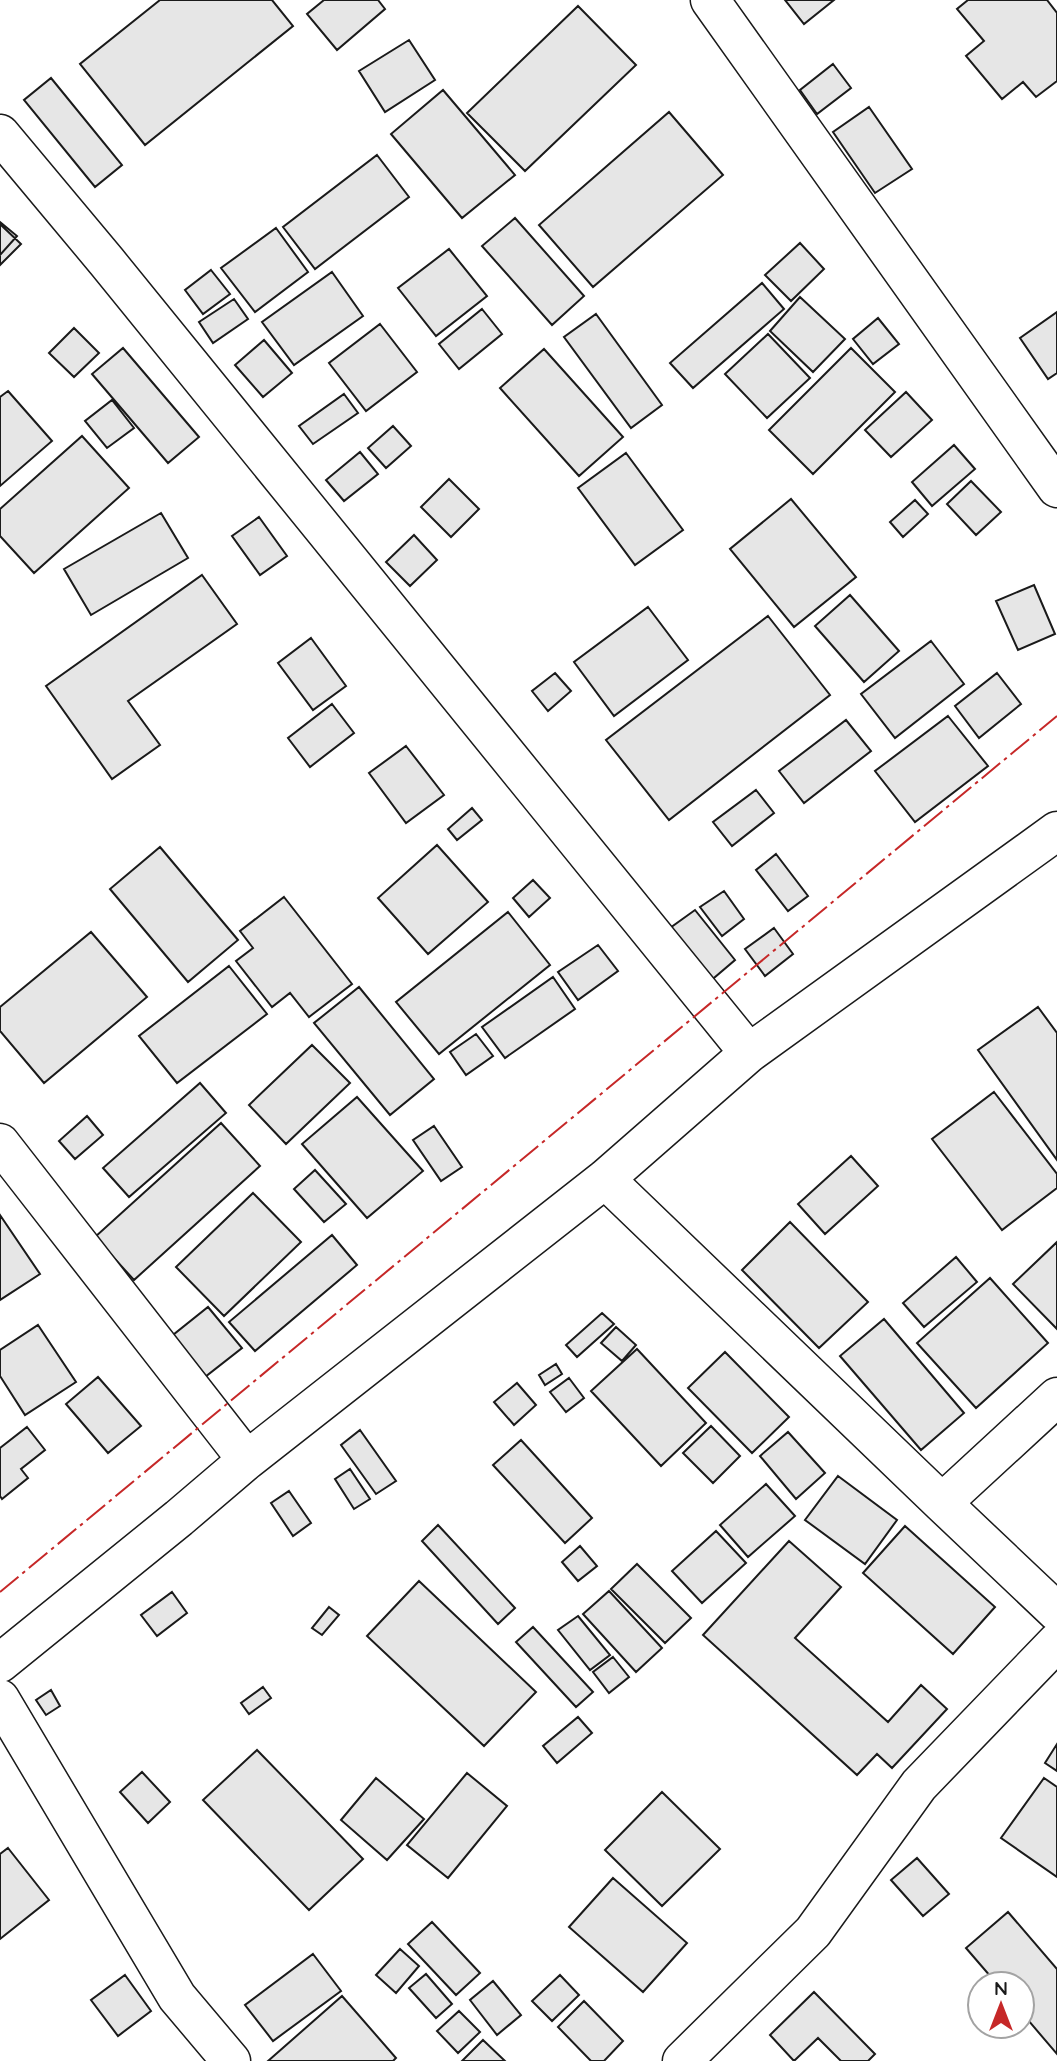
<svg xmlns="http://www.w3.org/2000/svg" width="1057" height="2061" viewBox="0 0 1057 2061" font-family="Quicksand,sans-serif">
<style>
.building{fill:#e6e6e6;stroke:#1a1a1a;stroke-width:2}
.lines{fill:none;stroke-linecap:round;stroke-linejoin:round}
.minor-casing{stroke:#1a1a1a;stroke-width:41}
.minor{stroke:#fff;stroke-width:38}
.power{stroke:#c62828;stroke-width:2;stroke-dasharray:24 5 3.5 5;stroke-linecap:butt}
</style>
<rect width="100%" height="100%" fill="#fff"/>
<path class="building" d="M160,0h112l21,26 -148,119 -65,-81z
M324,0h54l7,9 -48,41 -30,-36z
M785,0h49l-30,24z
M968,0h79l10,13v68l-21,16 -13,-15 -21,17 -36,-43 18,-15 -27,-32z
M578,6l58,59 -111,106 -58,-58z
M409,40l26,40 -50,32 -26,-41z
M833,64l18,24 -34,26 -17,-24z
M51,78l71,87 -27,22 -71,-87z
M443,90l72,85 -53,43 -71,-84z
M869,107l43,62 -37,24 -42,-61z
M669,112l54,63 -130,112 -54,-62z
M377,155l32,42 -94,72 -32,-42z
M515,218l69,78 -32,29 -70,-79z
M0,222l17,14 -17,19z
M0,224l21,20 -21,21z
M276,228l32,44 -53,40 -34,-44z
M800,243l24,26 -33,32 -26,-26z
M449,249l38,47 -51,40 -38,-48z
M211,270l19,24 -27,20 -18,-24z
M332,272l31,44 -69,49 -32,-43z
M762,283l22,26 -91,79 -23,-25z
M800,297l45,42 -32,33 -43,-41z
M234,299l14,20 -35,24 -14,-21z
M482,309l20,25 -43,35 -20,-25z
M1057,312v61l-9,6 -28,-41z
M596,314l66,91 -31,23 -67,-91z
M878,318l21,26 -26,20 -20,-25z
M380,324l37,48 -51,39 -37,-48z
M74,328l25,25 -25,24 -25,-24z
M768,334l42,44 -43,40 -42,-44z
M264,340l28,33 -29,24 -28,-32z
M123,348l76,89 -31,26 -76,-89z
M851,348l44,44 -82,82 -44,-44z
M544,349l79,88 -44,39 -79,-88z
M8,391l44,50 -52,45v-89z
M906,392l26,28 -41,37 -26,-27z
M344,394l14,19 -45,31 -14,-18z
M112,400l22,28 -27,20 -22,-27z
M393,426l18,20 -25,22 -18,-20z
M82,436l47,52 -95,85 -34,-37v-27z
M954,445l21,24 -43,37 -20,-24z
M360,452l18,22 -34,27 -18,-21z
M626,453l57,77 -48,35 -57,-77z
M449,479l30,30 -28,28 -30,-30z
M971,481l30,31 -25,23 -29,-31z
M791,499l65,78 -62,50 -64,-78z
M915,500l13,14 -25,23 -13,-15z
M161,513l27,45 -97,57 -27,-46z
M259,517l28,39 -27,19 -28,-39z
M414,535l23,25 -27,26 -24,-24z
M202,575l35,49 -109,77 32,44 -48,34 -66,-93z
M1034,585l21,49 -37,16 -22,-49z
M850,595l49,56 -35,31 -49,-56z
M648,607l40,53 -74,56 -40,-54z
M768,616l62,79 -161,125 -63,-80z
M311,638l35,48 -33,24 -35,-47z
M931,641l33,43 -69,54 -34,-44z
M555,673l16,18 -23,20 -16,-20z
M997,673l24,31 -42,34 -24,-32z
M332,704l22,29 -44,34 -22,-29z
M948,716l40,50 -73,56 -40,-51z
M846,720l25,31 -67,52 -25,-32z
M406,746l38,49 -38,28 -37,-50z
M756,790l18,23 -42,33 -19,-24z
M472,808l10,12 -25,20 -9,-11z
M437,845l51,57 -60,52 -50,-56z
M160,847l78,93 -50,42 -78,-93z
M776,854l32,42 -20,15 -32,-41z
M533,880l17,18 -21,19 -16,-19z
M724,891l20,28 -22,17 -22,-29z
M284,897l68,87 -43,33 -19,-24 -18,14 -36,-46 17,-13 -13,-17z
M695,910l40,50 -27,23 -38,-55z
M508,912l42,53 -111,89 -43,-52z
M774,928l19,26 -28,22 -20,-27z
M91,932l56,65 -103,86 -44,-52v-24z
M598,945l20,26 -40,29 -20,-28z
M229,966l38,48 -90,69 -38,-47z
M553,977l22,32 -70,49 -23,-31z
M359,987l75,92 -44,36 -76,-92z
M1038,1007l19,26v127l-79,-110z
M476,1034l17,22 -27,19 -16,-23z
M312,1045l38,38 -64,61 -37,-39z
M200,1083l26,30 -97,84 -26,-29z
M994,1092l63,82v14l-55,42 -70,-91z
M357,1097l66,74 -56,47 -65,-74z
M87,1116l16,19 -28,24 -16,-18z
M221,1123l39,43 -126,114 -39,-43z
M434,1126l28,41 -21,14 -28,-41z
M851,1156l27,30 -53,48 -27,-30z
M315,1170l31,34 -22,18 -30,-33z
M253,1193l48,49 -77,74 -48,-49z
M0,1215l40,59 -40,26z
M790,1222l78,80 -49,46 -77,-78z
M332,1235l25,30 -102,86 -26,-29z
M1057,1242v87l-44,-45z
M956,1257l21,25 -53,45 -21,-24z
M990,1278l58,65 -72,65 -59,-65z
M208,1307l34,41 -46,36 -33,-41z
M602,1313l12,11 -37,33 -11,-12z
M884,1319l80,94 -43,37 -81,-94z
M38,1325l38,57 -51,33 -25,-39v-26z
M616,1327l20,18 -14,16 -21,-18z
M637,1349l69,74 -45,43 -70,-75z
M725,1352l64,65 -37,36 -64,-65z
M556,1364l6,10 -17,11 -6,-10z
M98,1377l43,49 -33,27 -42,-49z
M569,1378l15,20 -18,14 -16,-20z
M517,1383l19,22 -22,20 -20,-23z
M711,1426l29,30 -27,27 -30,-30z
M27,1427l18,23 -24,19 7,9 -26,21 -2,-3v-48z
M360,1430l36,51 -20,13 -35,-49z
M788,1432l37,41 -29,26 -36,-43z
M521,1440l71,78 -27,25 -72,-78z
M350,1469l20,30 -16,10 -19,-30z
M838,1476l59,44 -32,44 -60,-44z
M766,1484l29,32 -47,41 -28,-32z
M289,1491l22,32 -18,13 -22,-33z
M438,1525l77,83 -17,16 -76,-83z
M905,1526l90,81 -42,47 -90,-81z
M716,1531l30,32 -44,40 -30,-32z
M789,1541l52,46 -46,51 93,84 33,-37 26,24 -55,59 -15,-14 -20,21 -154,-140z
M580,1546l17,20 -19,15 -16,-19z
M637,1564l54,54 -26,25 -54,-54z
M419,1581l117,111 -52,54 -117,-110z
M609,1591l53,57 -26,24 -53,-58z
M172,1592l15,21 -30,23 -16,-21z
M329,1607l10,8 -17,20 -10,-7z
M578,1616l32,39 -20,15 -32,-40z
M533,1627l60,65 -17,15 -60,-65z
M613,1657l16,20 -20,16 -16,-21z
M263,1687l8,11 -22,16 -8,-11z
M51,1690l9,16 -14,9 -10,-15z
M578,1717l14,16 -35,30 -14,-17z
M1057,1744v27l-12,-8z
M257,1750l106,109 -54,51 -106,-110z
M142,1772l28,30 -22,21 -28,-31z
M467,1773l40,33 -59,72 -41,-33z
M376,1778l48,41 -37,41 -46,-40z
M1044,1778l13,9v90l-56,-39z
M662,1792l58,57 -58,57 -57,-56z
M8,1848l41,52 -49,39v-85z
M917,1858l32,36 -26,22 -32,-36z
M613,1878l74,65 -44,49 -74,-65z
M1008,1912l49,57v85l-35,-41v-29h-25l-31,-36z
M432,1922l48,51 -24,22 -48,-51z
M400,1949l19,17 -23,27 -20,-18z
M313,1954l28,37 -68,50 -28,-36z
M426,1974l26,30 -16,14 -27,-30z
M125,1975l26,36 -33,25 -27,-36z
M560,1975l19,20 -27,26 -20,-20z
M493,1981l28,34 -24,20 -27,-35z
M814,1992l61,62 -7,7h-27l-23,-23 -24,23 -24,-26z
M342,1996l54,62 -3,3h-125z
M584,2001l39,40 -19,20h-13l-33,-34z
M459,2011l21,21 -22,21 -21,-22z
M483,2040l22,21h-43z"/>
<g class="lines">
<defs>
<path id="minor" d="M710,0l347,488
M0,134l107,128 642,791
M0,1143l247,317
M605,1179l337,324 115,109
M942,1503l115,-106
M0,1663l179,-145 68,-58 358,-281 144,-126 308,-222
M0,1699l177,298 54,64
M682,2061l131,-129 106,-147 138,-143"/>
</defs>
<use href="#minor" class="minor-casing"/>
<use href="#minor" class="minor"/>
<path class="power" d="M0,1592l1057,-876"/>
</g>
<g transform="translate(1001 2005)"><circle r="33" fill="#ffffff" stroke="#a3a3a3" stroke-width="2"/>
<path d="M0-5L12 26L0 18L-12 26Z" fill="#c62828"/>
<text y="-10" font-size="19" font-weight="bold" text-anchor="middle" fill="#1a1a1a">N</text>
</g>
</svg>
